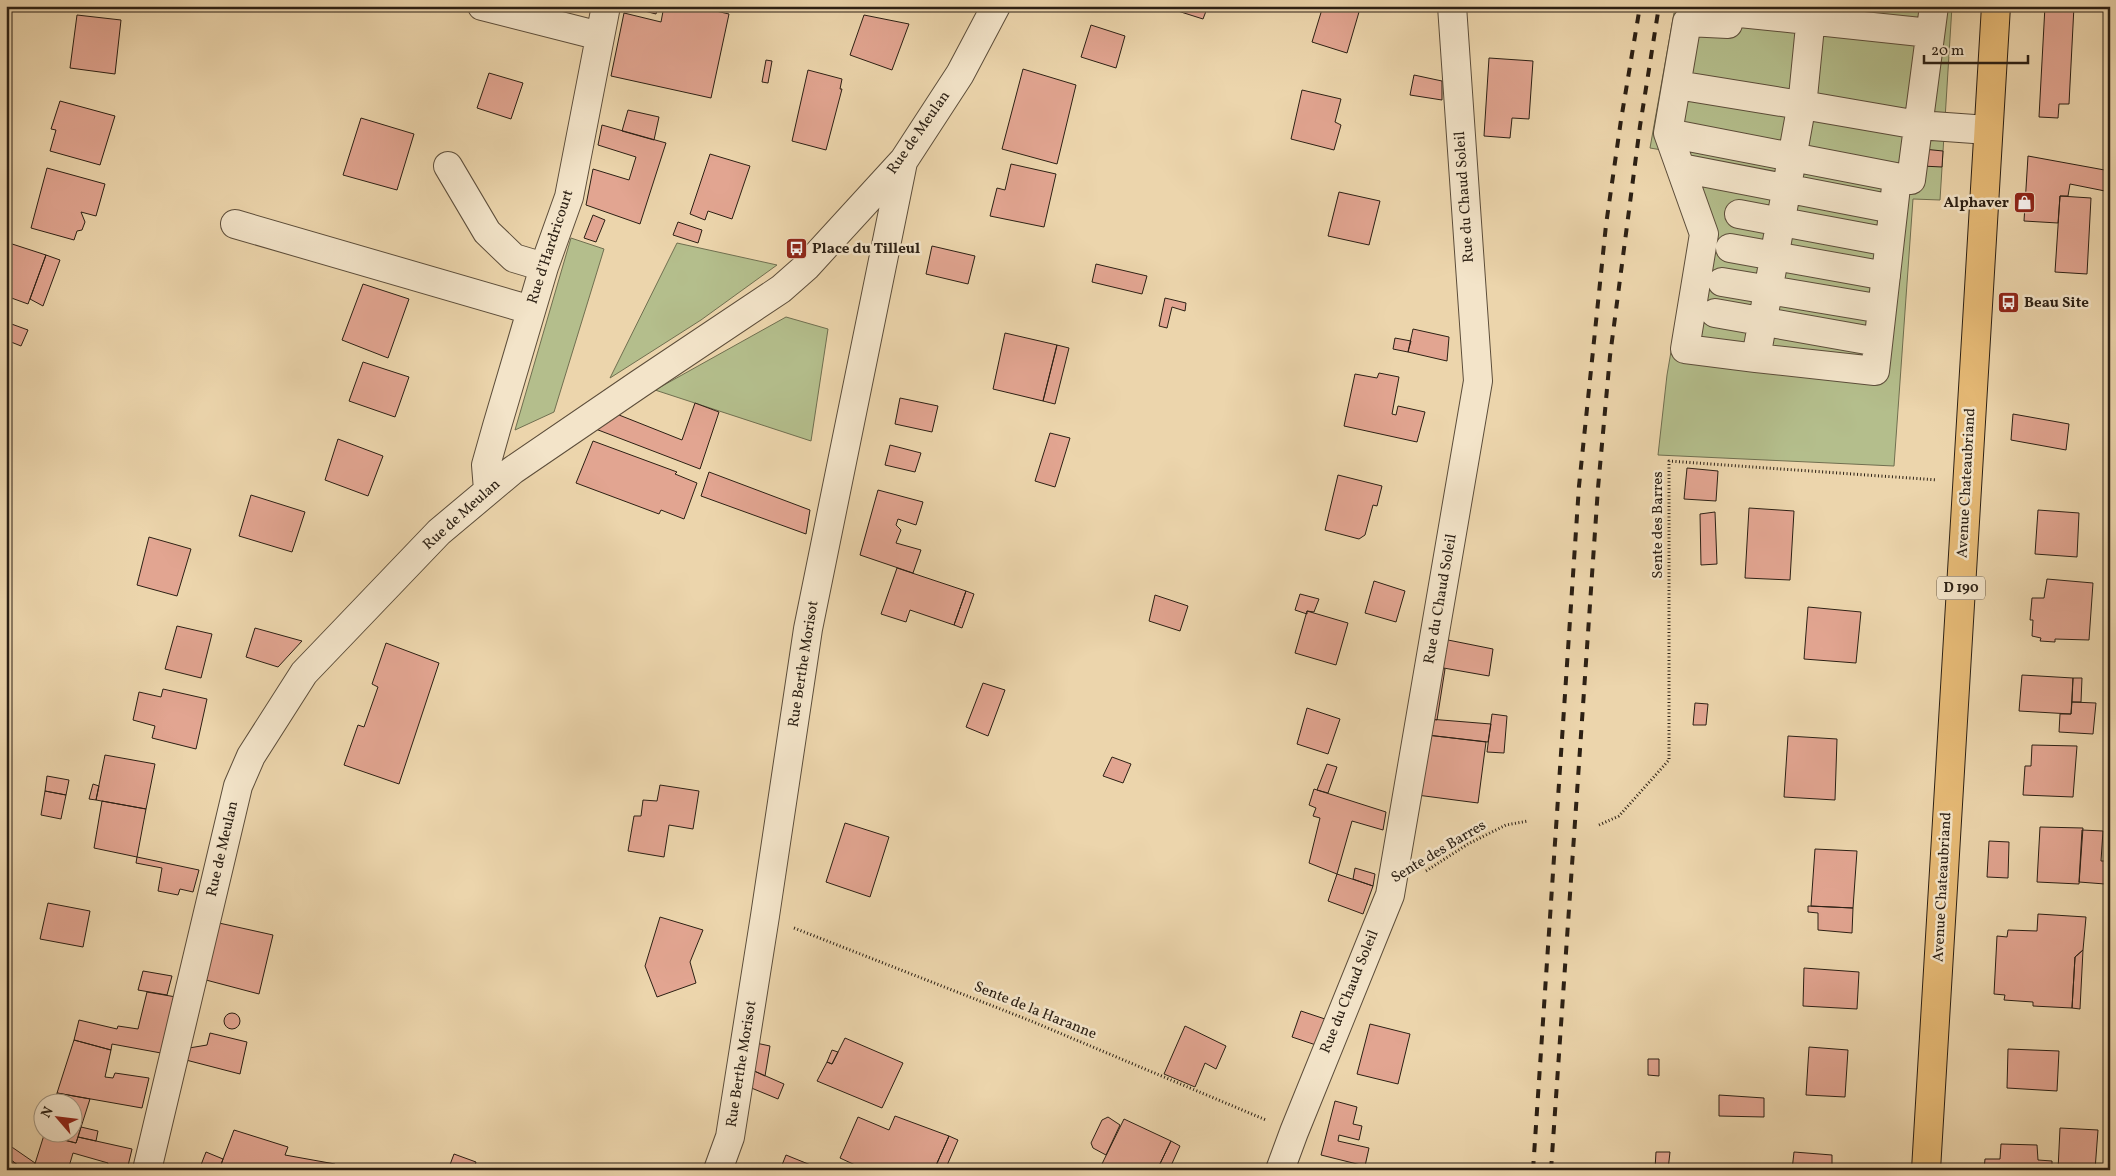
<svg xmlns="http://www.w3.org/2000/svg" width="2116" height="1176" viewBox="0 0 2116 1176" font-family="Vollkorn,serif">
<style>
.green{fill:#b4be8c;stroke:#706f50}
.building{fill:#e2a591;stroke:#2c2014}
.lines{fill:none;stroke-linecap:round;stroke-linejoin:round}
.minor-casing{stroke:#5c4d3a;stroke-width:30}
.major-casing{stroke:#2c2014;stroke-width:30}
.path{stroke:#2c2014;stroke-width:3;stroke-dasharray:1 2.5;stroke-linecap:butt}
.minor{stroke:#f3e4c9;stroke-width:28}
.major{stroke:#e6ba76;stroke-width:28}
.rail{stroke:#2c2014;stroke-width:4;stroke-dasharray:9 9;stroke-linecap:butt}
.labels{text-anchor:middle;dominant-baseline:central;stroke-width:5;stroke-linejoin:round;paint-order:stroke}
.shield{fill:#f3e4c9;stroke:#685b4a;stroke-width:1}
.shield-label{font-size:14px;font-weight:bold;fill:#2c2014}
.street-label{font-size:15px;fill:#2c2014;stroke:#f3e4c9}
.poi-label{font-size:15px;font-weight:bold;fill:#2c2014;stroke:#f3e4c9;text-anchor:start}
</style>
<rect width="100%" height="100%" fill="#ecd5ac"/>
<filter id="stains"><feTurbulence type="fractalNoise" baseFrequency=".004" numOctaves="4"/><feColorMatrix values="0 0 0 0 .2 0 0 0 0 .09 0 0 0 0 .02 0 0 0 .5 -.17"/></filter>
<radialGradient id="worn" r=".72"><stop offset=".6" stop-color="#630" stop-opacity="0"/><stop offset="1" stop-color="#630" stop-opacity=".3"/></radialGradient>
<path class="green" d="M1714,6h238l-12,194 -27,-1 -19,267 -236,-11 9,-80 25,-146 -24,-78 -18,-3 24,-135 39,1z
M571,238l33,11 -50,163 -39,18z
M677,243l100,22 -76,55 -91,58z
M786,317l42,12 -17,112 -156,-51z"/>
<path class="building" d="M625,6h33l-2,8z
M664,6h30l35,8 -18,84 -100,-22 13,-63 37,9z
M1162,6h46l-5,13z
M1323,6h28l-1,3 9,3 -12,41 -35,-11z
M2045,6h29l-5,98h-10l-1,14 -19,-1z
M77,15l44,5 -6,54 -45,-6z
M864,15l45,9 -17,46 -42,-15z
M1091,25l34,11 -9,32 -35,-11z
M1489,58l44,3 -4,58 -17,-1 -2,20 -26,-2z
M766,60l6,1 -4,22 -6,-1z
M1023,69l53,16 -19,79 -55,-15z
M808,70l34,9 -2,10h2l-16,61 -34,-9z
M489,73l34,10 -12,36 -34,-11z
M1414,75l28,6v19l-32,-5z
M1302,90l39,9 -6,23 6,3 -7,25 -43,-11z
M60,101l55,15 -15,49 -50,-14 6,-21 -5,-1z
M628,110l31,7 -5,23 -32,-9z
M361,118l53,16 -17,56 -54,-15z
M602,125l64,18 -26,81 -54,-19 7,-36 36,11 7,-23 -38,-12z
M1923,149l20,2 -1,16 -20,-1z
M710,154l40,12 -18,53 -24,-8 -3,9 -15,-6z
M2028,156l82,15v21l-40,-8 -2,12h-8l-2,27 -34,-2z
M1011,164l45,10 -12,53 -54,-11 7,-28 8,2z
M47,168l58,16 -9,32 -15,-4 4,10 -3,8 -5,1 -3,9 -43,-12z
M1339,192l41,9 -11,44 -41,-9z
M2060,196l31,2 -4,76 -32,-2z
M593,215l12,5 -9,22 -12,-4z
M678,222l24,8 -4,13 -25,-8z
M6,242l40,13 -18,49 -22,-8z
M932,246l43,10 -7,28 -42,-10z
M46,255l14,5 -17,46 -13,-7z
M1096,264l51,12 -5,18 -50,-12z
M363,284l46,15 -21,59 -46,-18z
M1165,298l21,5 -1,8 -13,-4 -5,21 -8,-2z
M6,322l22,8 -7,16 -15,-6z
M1413,329l36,8 -2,24 -39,-9z
M1005,333l52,12 -14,56 -50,-12z
M1395,338l16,3 -3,11 -15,-3z
M1057,345l12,3 -14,56 -12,-3z
M363,362l46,15 -14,40 -46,-16z
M1379,373l20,4 -7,37 4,1 2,-9 27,6 -8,30 -73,-16 11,-52 22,4z
M900,398l38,8 -6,26 -37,-8z
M695,403l24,9 -19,57 -107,-41 21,-15 68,27z
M2013,414l56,10 -3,26 -55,-10z
M1050,433l20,5 -15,49 -20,-6z
M338,439l45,17 -15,40 -43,-16z
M593,441l84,31 -2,2 22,9 -13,36 -23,-9 -2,4 -83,-31z
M890,445l31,8 -6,19 -30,-7z
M1687,468l31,3 -2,30 -32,-2z
M709,472l101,38 -4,24 -105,-38z
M1338,475l44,11 -5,20 -4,-1 -8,30 -6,4 -34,-9z
M878,490l45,12 -7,23 -18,-6 -2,6 5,5 -5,13 25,7 -8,23 -53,-18z
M251,495l54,17 -13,40 -53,-16z
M1749,508l45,3 -4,69 -45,-2z
M2038,510l41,3 -2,44 -42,-3z
M1715,512l2,52 -16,1 -1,-51z
M149,537l42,12 -14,47 -40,-11z
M897,568l69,23 -12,34 -44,-15 -4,12 -25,-8z
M2047,579l46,4 -4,57 -34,-1v3l-15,-1 1,-3 -9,-2 1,-16h-3l2,-22h12z
M1374,581l31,10 -9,31 -31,-9z
M966,591l8,3 -12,34 -8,-3z
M1300,594l19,5 -5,13 -7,-1v3l-12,-4z
M1155,595l33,11 -8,25 -31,-10z
M1808,607l53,5 -5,51 -52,-4z
M1307,611l41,12 -12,42 -41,-12z
M177,626l35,8 -11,44 -36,-9z
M255,628l47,13 -24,26 -32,-10z
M1443,639l50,10 -4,27 -51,-9z
M386,643l53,20 -40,121 -55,-19 14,-40 6,2 14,-40 -6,-3z
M1438,667l7,2 -8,51 -8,-1z
M2022,675l51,3 -2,36 -52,-3z
M2073,678h9l-1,24h-9z
M983,683l22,7 -17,46 -22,-9z
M163,689l44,10 -11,50 -44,-11 3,-12 -22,-6 6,-28 22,5z
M2072,702l24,1 -3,31 -34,-2 1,-18h11z
M1695,703l13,1 -2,21h-13z
M1307,708l33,11 -12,35 -31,-10z
M1492,714l15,2 -3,37 -17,-1z
M1429,719l62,5 -3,18 -61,-7z
M1427,735l59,7 -8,61 -61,-8z
M1788,736l49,3 -2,61 -51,-3z
M2032,745l45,1 -4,51 -50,-2 2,-29h6z
M105,755l50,9 -9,45 -50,-9z
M1112,757l19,7 -8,19 -20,-7z
M1327,764l10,3 -9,26 -11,-3z
M47,776l22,4 -3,15 -21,-4z
M93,784l6,2 -3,14 -7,-1z
M660,785l39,6 -6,38 -24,-4 -5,32 -36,-6 6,-35h7l2,-16 14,1z
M1314,789l72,23 -3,18 -31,-9 -15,53 -28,-11 11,-45 -7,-2 3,-8 -7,-3z
M45,791l21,4 -5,24 -20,-4z
M102,801l44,8 -9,48 -43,-9z
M845,823l44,14 -19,60 -44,-15z
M2040,827l43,1 -4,56 -42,-2z
M2082,830l21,1 -2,30h5l-1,23 -26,-2z
M1989,841l20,1 -1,36 -21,-1z
M1815,849l42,2 -4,57 -42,-2z
M137,857l62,13 -6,22 -13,-3 -2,6 -20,-4 4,-23 -26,-5z
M1355,868l20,6 -2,12 -20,-7z
M1337,874l36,12 -10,28 -35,-13z
M48,903l42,8 -7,36 -43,-8z
M1808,906l45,2 -1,25 -34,-3v-17l-10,-1z
M2038,914l48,3 -3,33 -8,7 -3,51 -39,-2v-4l-29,-2 1,-5 -11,-1 3,-58 10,1 1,-7 29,1z
M660,917l43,13 -13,32 6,21 -39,14 -12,-31z
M219,923l54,12 -14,59 -53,-14z
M2083,950l-3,59 -8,-1 3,-51z
M1804,968l55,4 -2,37 -54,-3z
M143,971l29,5 -5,19 -29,-5z
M147,992l29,5 -15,56 -49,-9 -1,6 -37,-10 5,-20 38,9 1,-3 20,3z
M1301,1011l24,8 -9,26 -24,-8z
M224 1021a8 8 0 1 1 16 0a8 8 0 1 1-16 0Z
M1370,1024l40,10 -12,50 -41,-10z
M1185,1026l41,20 -10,23 -11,-6 -10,24 -31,-13z
M210,1033l37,9 -7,32 -54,-14 3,-12 18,-3z
M845,1038l58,25 -21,45 -65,-27 10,-19 5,2z
M74,1040l37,10 -6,27 8,1 2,-5 34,5 -7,30 -85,-15z
M756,1043l14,3 -5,30 -13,-6z
M1809,1047l39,3 -3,47 -39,-2z
M2008,1049l51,2 -2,40 -50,-3z
M832,1050l6,2 -6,12 -5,-2z
M1648,1059h11v17l-11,-1z
M752,1070l32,14 -6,15 -29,-12z
M57,1093l33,6 -14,44 -32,-8v-1h28v-30h-18z
M1719,1095l45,3v19l-45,-1z
M1335,1101l22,6 -4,17 9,2 -3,14 -20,-5 -1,6 31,7 -4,18 -44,-11z
M895,1116l54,20 -15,34h-68l-26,-12 18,-41 31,13z
M1108,1117l12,8 -14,30 -13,-7 -2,-5 11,-23z
M1124,1119l47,22 -14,29h-58z
M81,1127l17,4 -2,10 -18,-4z
M2060,1128l38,2 -3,40h-37z
M234,1130l54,17 -3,8 50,9 -1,6h-115z
M44,1135l32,8 2,-6 54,12 -5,21h-21l2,-7 -35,-10 -5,17h-35z
M949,1136l9,4 -13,30h-11z
M1171,1141l9,5 -11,24h-12z
M6,1143l29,20 -2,7h-9l-18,-14z
M2001,1144l36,1 1,15 14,1v9h-68l1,-11h15z
M206,1152l17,7 -4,11h-20z
M1656,1152h14l-2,18 -13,-1z
M1794,1152l38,3v15h-40z
M454,1154l22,8 -2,8h-26z
M786,1155l37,15h-43z
M6,1156l18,14h-18z"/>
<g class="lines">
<defs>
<path id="minor" d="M482,6l118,30
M1731,6l-3,18 -41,-2 -19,111 243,47 23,-174
M1730,12l200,21
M1677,85l111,18
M1803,97l9,-91
M1814,107l104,18 70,5
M1800,114l-44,244 119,13 22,-193
M1668,133l36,101 -19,115 71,9
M448,166l39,66 27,26 30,9
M1681,168l212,41
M1739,214l150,28
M235,224l296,86
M1730,248l156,28
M1722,282l160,27
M1715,313l163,29
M488,490l-2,-25 11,-39 47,-159 25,-70 37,-191
M147,1170l91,-384 13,-30 53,-83 135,-141 74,-62 126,-86 142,-95 25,-22 98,-107 56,-86 36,-68
M718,1170l12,-33 35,-221 43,-287 95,-467
M1280,1170l14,-38 96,-237 88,-514 -26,-375"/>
<path id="major" d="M1926,1170l70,-1164"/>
</defs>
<use href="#minor" class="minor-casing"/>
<use href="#major" class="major-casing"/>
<path class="path" d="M1599,825l20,-9 50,-56v-299l268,19
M1426,871l42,-27 38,-19 22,-4
M794,928l237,93 235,99"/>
<use href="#minor" class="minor"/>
<use href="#major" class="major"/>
<path class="rail" d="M1533,1170l46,-684 27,-261 15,-105 19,-114
M1551,1170l47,-682 12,-132 30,-230 19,-120"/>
</g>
<defs>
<symbol id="shop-square" viewBox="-11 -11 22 22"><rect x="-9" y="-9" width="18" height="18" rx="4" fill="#8f2418" stroke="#f3e4c9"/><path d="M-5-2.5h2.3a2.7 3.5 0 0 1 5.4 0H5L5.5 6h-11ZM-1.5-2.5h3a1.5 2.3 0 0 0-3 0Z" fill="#fff"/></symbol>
<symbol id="bus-square" viewBox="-11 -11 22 22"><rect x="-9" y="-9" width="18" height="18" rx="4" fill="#8f2418" stroke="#f3e4c9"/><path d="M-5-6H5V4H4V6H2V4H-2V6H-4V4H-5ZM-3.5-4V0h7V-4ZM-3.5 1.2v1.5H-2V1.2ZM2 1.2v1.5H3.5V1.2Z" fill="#fff"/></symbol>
</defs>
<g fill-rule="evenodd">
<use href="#shop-square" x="2012" y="190" width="25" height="25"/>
<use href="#bus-square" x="784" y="236" width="25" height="25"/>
<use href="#bus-square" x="1996" y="290" width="25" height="25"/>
</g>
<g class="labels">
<rect class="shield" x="1937" y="576.5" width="48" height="23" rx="4"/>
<g class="shield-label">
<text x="1961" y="588">D 190</text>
</g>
<g class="street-label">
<text transform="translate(919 133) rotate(-55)">Rue de Meulan</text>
<text transform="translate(1465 197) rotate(-94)">Rue du Chaud Soleil</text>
<text transform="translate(551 247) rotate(-72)">Rue d'Hardricourt</text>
<text transform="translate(1967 483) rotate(-87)">Avenue Chateaubriand</text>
<text transform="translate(462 515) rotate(-42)">Rue de Meulan</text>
<text transform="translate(1658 525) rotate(-90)">Sente des Barres</text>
<text transform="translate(1441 599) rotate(-80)">Rue du Chaud Soleil</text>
<text transform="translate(804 664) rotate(-81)">Rue Berthe Morisot</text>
<text transform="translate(223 849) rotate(-77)">Rue de Meulan</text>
<text transform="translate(1439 852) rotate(-31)">Sente des Barres</text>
<text transform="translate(1943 887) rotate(-87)">Avenue Chateaubriand</text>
<text transform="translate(1350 992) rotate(-68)">Rue du Chaud Soleil</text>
<text transform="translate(1035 1011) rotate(22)">Sente de la Haranne</text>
<text transform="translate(742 1064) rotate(-81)">Rue Berthe Morisot</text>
</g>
<g class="poi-label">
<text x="2009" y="203" text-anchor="end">Alphaver</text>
<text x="812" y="249">Place du Tilleul</text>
<text x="2024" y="303">Beau Site</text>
</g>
</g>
<rect width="2116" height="1176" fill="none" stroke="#ecd5ac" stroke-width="25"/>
<rect x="8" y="8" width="2101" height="1161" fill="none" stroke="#2c2014" stroke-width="2.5"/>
<rect x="12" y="12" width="2091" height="1151" fill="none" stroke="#2c2014"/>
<g transform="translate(58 1118) rotate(298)"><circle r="24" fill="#f3e4c9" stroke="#a39681"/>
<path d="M0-4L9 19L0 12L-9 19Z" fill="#8f2418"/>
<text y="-8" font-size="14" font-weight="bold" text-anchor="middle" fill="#2c2014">N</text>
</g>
<path d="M1924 55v8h104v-8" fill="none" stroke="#2c2014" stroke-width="2.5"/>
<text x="1931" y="55" font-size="15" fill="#2c2014" stroke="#f3e4c9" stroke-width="4" paint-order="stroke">20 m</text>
<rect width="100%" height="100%" filter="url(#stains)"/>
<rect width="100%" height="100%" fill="url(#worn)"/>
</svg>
